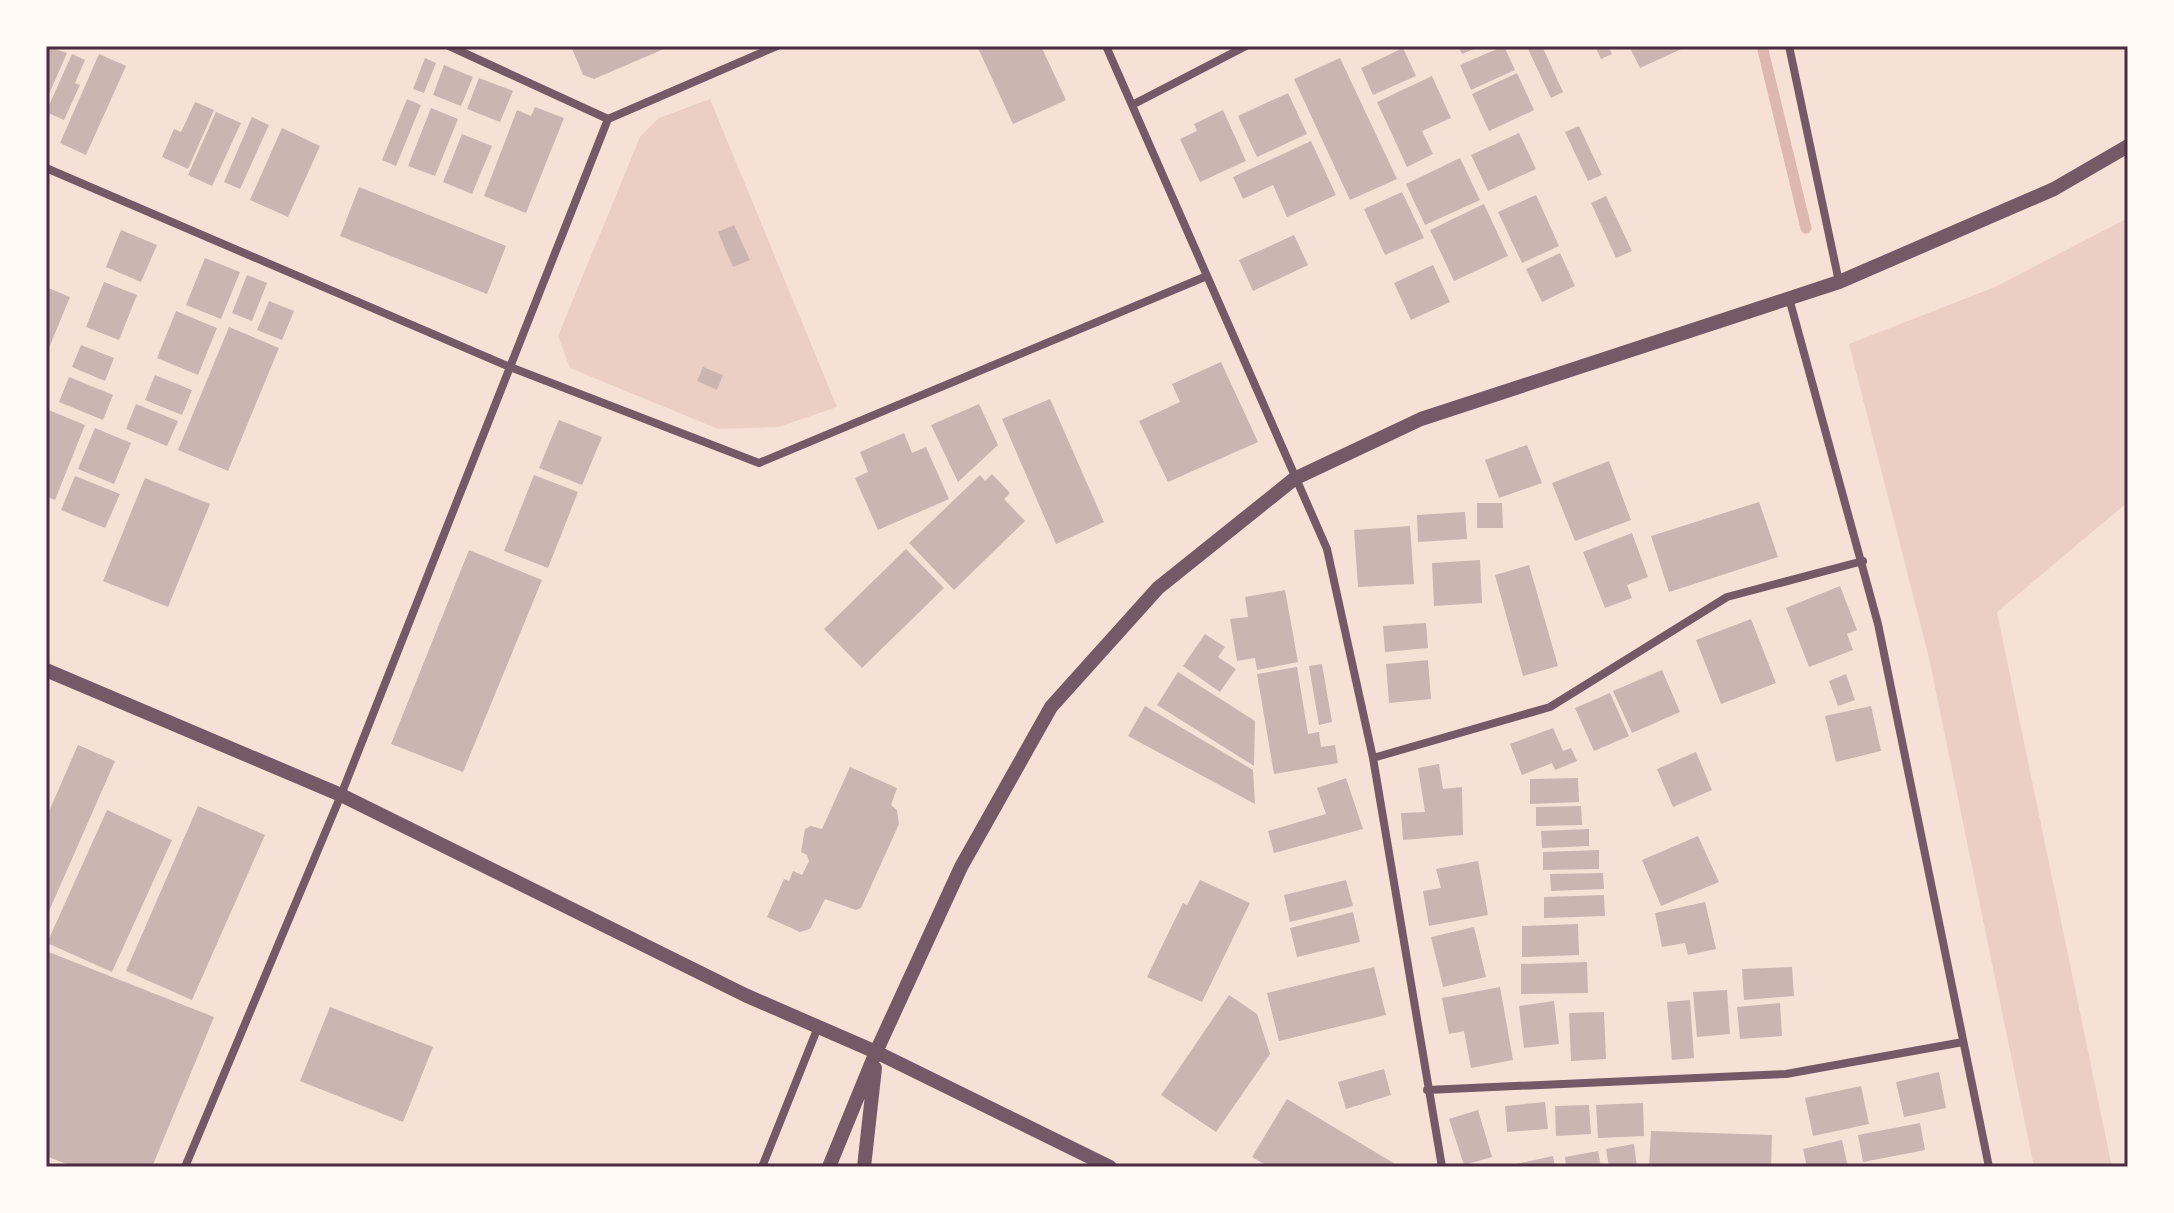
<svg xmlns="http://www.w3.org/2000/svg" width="2174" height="1213" viewBox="0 0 2174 1213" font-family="Figtree,sans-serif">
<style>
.green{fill:#ebcfc5}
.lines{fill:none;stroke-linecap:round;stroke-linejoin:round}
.stream{stroke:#dcb8b0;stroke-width:11}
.building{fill:#ccb4b1}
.minor{stroke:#755966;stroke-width:8}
.tertiary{stroke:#755966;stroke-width:14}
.neatline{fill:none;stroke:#4a2c40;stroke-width:3}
</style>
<rect width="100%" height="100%" fill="#f7e1d7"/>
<path class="green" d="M710,99l127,308 -59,20 -60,2 -148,-61 -12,-32 82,-199 19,-19z
M2128,218v284l-131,110 115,555h-78l-105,-509 -80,-314 146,-57z"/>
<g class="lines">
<path class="stream" d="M1762,46l44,182"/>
</g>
<path class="building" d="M46,46l21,7 -21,48z
M571,46h100l-77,33 -11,-4z
M977,46h64l25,54 -53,24z
M1458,46h23l-19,8z
M1504,46l11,24 -44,20 -11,-25z
M1534,46h8l21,46 -12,6 -23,-49z
M1595,46h13l4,8 -11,5z
M1629,46h59l-48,22z
M1403,48l13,28 -43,19 -12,-27z
M72,54l13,6 -10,23 5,2 -16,35 -18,-8z
M99,54l27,12 -40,89 -26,-12z
M425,58l11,5 -12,30 -11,-4z
M1340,58l57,121 -47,21 -56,-121z
M444,65l29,12 -12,29 -28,-11z
M1517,73l17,37 -45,21 -17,-37z
M1432,76l19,42 -29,13 11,23 -26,13 -30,-65z
M479,78l34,13 -13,31 -33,-13z
M1288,93l19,41 -50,23 -19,-41z
M407,99l14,6 -25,61 -14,-6z
M195,102l19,8 -26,59 -26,-12 12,-28 7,3z
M535,107l29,11 -38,95 -42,-17 33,-86 14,6z
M431,108l27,11 -23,57 -27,-10z
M1223,110l23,51 -46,21 -20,-43 17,-8 -3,-7z
M216,112l25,11 -29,63 -24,-11z
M252,117l17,8 -29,64 -16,-7z
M1579,126l23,49 -14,6 -23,-49z
M282,128l38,18 -32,71 -38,-17z
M1519,133l17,36 -48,22 -17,-36z
M462,134l30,12 -20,48 -29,-12z
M1311,141l25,54 -49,22 -14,-32 -30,14 -10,-22z
M1460,158l20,42 -55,25 -19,-41z
M359,187l147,59 -19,48 -147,-58z
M1402,192l22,46 -39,17 -21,-46z
M1536,195l23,51 -37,17 -24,-51z
M1606,196l26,55 -16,7 -25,-55z
M1484,204l24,52 -54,25 -24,-51z
M734,225l16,35 -17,7 -15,-35z
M121,230l36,15 -16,37 -35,-15z
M1294,235l14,30 -55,26 -14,-31z
M1560,253l15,33 -33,16 -16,-33z
M205,258l35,14 -19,47 -35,-14z
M1433,265l17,37 -39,18 -17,-37z
M247,275l20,8 -15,38 -20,-8z
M104,282l33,13 -18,45 -33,-13z
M46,287l24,10 -24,58z
M269,301l25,10 -12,29 -25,-10z
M176,311l41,17 -19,47 -41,-17z
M229,327l50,21 -51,123 -50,-21z
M81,345l33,13 -9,23 -33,-14z
M1221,362l37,80 -90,40 -29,-61 41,-19 -8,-18z
M703,367l20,8 -6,15 -20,-9z
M155,375l37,15 -10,25 -37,-15z
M69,377l44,18 -10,25 -44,-18z
M1050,399l54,123 -48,22 -54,-125z
M136,404l42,17 -11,25 -41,-17z
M979,404l19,41 -40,37 -27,-57z
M46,409l39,16 -30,75 -9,-4z
M559,420l43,17 -20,48 -43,-17z
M95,428l36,15 -17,41 -36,-15z
M904,433l8,20 14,-6 23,52 -71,31 -23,-52 13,-6 -8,-20z
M1527,445l15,38 -43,15 -14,-38z
M1609,461l22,59 -56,21 -23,-58z
M992,474l18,19 -6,6 21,22 -71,69 -45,-47 71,-68 5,6z
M534,475l44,17 -30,76 -44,-17z
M75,476l45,18 -15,34 -44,-18z
M145,478l65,26 -42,103 -65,-26z
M1759,502l19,55 -109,35 -18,-56z
M1477,503h25l1,25h-26z
M1465,512l2,27 -49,3 -1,-27z
M1410,526l4,58 -56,3 -4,-57z
M1632,533l16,44 -21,8 5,13 -27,10 -22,-56z
M906,549l38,39 -82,80 -38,-39z
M469,550l73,30 -79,192 -72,-28z
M1480,560l2,43 -48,3 -2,-43z
M1529,565l29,101 -35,10 -28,-101z
M1840,586l17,44 -10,4 6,16 -44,17 -23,-59z
M1285,590l13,72 -41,8 -2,-12 -18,3 -7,-42 18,-2 -3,-20z
M1751,619l25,64 -55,21 -25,-64z
M1426,623l2,25 -43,4 -2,-26z
M1205,634l20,13 -7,10 18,12 -16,23 -37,-26z
M1428,660l3,39 -42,4 -3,-39z
M1322,664l10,58 -13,3 -10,-59z
M1297,667l11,67 11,-2 2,15 14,-2 3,18 -64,11 -17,-100z
M1662,670l18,42 -48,21 -19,-42z
M1178,672l77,49 -1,45 -97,-61z
M1846,674l9,26 -17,6 -9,-25z
M1610,693l19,43 -35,15 -19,-43z
M1145,706l108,64 2,34 -127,-68z
M1871,706l10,45 -45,11 -11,-46z
M1553,728l10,23 8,-3 6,13 -22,9 -3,-7 -30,12 -12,-31z
M78,745l37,16 -69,157v-100z
M1696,752l16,38 -39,17 -16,-38z
M1439,764l4,25 19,-2 1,48 -60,5 -2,-27 24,-1 -7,-44z
M850,767l47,21 -6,17 6,5 2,14 -38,84 -5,2 -31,-11 -15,30 -10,3 -33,-15 17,-38 5,2 4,-10 9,4 7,-14 -2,-6 -6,-3 4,-23 6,-3 11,3z
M1346,778l17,51 -89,24 -6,-22 58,-17 -9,-26z
M1578,778l1,24 -49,2v-25z
M198,806l67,29 -73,165 -66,-29z
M1581,806l1,19 -46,1v-19z
M107,810l65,30 -60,132 -65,-29z
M1589,829v17l-47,2 -1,-17z
M1698,836l21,46 -58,24 -19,-46z
M1599,850v19l-56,1v-18z
M1478,861l10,54 -59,11 -6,-35 18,-3 -5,-19z
M1603,873l1,16 -53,2 -1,-17z
M1200,880l50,23 -48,99 -55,-25 36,-74 4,2z
M1346,880l7,26 -63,16 -6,-27z
M1604,895l1,21 -61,2v-21z
M1705,902l11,47 -28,6 -3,-12 -23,4 -7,-34z
M1353,912l7,30 -63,15 -7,-29z
M1578,924l1,31 -57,2v-31z
M1474,927l12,50 -43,10 -12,-50z
M46,951l168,66 -62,150h-78l-28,-11z
M1587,962l1,31 -67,1v-30z
M1374,967l12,48 -107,26 -12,-48z
M1792,967l2,29 -50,4 -2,-31z
M1500,987l13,73 -42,8 -7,-37 -15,3 -7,-36z
M1727,990l3,44 -33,3 -4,-45z
M1229,995l28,19 13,40 -54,78 -55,-37z
M1690,1000l4,58 -22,2 -5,-58z
M1554,1001l5,43 -35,4 -5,-42z
M1780,1003l2,33 -42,3 -3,-32z
M330,1007l103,40 -30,75 -103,-41z
M1604,1012l2,47 -35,2 -2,-48z
M1384,1069l7,26 -45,14 -8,-27z
M1939,1072l7,36 -42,9 -8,-35z
M1861,1086l8,38 -56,12 -8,-38z
M1287,1099l113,68h-131l-17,-10z
M1545,1102l3,27 -41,3 -2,-26z
M1643,1103l1,33 -46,2 -2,-33z
M1589,1105l2,29 -35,2 -1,-30z
M1478,1110l14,47 -28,8 -15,-46z
M1920,1123l5,27 -62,12 -5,-27z
M1651,1131l121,4 -1,32h-122z
M1842,1140l6,27h-41l-4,-18z
M1634,1144l3,23h-28l-3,-18z
M1598,1151l3,16h-35l-1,-10z
M1553,1156l2,11h-48v-1z"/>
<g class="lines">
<path class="minor" d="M449,46l159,73
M1106,46l221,503 46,209 69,409
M1789,46l50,236
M1134,104l112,-58
M46,168l464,199 249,96 448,-187
M1789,298l89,326 111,543
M1373,758l177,-51 177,-110 136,-36
M1427,1090l359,-16 177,-32
M185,1167l156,-372 267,-676 169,-73
M762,1167l56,-140"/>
<path class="tertiary" d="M46,670l295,125 404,200 131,57 234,115
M829,1167l47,-115 85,-185 90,-160 107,-119 136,-109 127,-60 418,-137 215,-93 74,-43
M864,1167l11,-99"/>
</g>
<rect width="2174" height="1213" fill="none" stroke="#fffaf5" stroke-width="96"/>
<rect x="48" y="48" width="2078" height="1117" class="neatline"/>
</svg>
